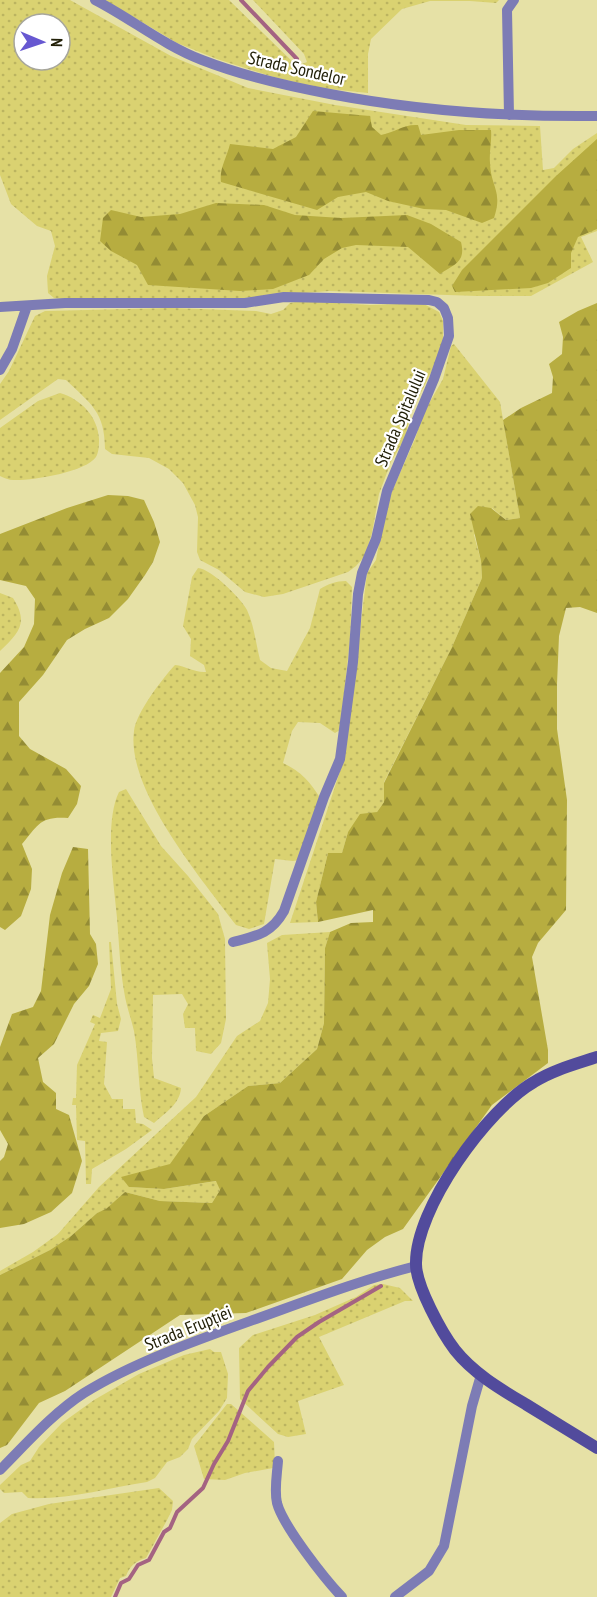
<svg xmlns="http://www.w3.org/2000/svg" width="597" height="1597" viewBox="0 0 597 1597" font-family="'PT Sans Narrow',sans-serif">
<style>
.grass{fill:url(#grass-dots);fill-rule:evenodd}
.forest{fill:url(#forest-firs)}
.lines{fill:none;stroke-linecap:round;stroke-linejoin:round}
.stream{stroke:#a46382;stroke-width:4}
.street{stroke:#7d7cb5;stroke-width:10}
.secondary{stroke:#524b9c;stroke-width:12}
.labels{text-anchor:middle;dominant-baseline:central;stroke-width:4.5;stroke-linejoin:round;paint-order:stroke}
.street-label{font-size:18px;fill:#222008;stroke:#fff}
</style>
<defs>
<pattern id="grass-dots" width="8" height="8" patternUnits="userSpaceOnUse" patternTransform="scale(1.5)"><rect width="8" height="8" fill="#dad271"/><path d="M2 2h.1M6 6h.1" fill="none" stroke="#bbb460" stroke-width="1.8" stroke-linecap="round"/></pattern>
<pattern id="forest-firs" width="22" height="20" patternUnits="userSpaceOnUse" patternTransform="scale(1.5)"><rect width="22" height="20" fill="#b7ad40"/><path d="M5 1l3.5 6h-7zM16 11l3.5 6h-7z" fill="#948c34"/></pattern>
</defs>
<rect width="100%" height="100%" fill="#e6e1a6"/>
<path class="grass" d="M0,0h70l101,56 77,32 87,17 131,20 74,1 3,44 11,-2 19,-19 24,-16v98l-16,6 12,25 -62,34h-54l-148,-5 -85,7 -173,2 -17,-2 -6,-5 -1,-17 8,-30 -4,-15 -14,-5 -26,-22 -11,-29zM24,24h36v36h-36z
M105,0h124l68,66 10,-4 -3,-8 -51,-54h246l-3,3 -26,-2h-40l-28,8 -31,30 -3,15v39l-49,-5 -49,-12 -53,-17 -40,-16z
M300,301l70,4 52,-2 17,9 4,9v27l-32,65 -6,25 -14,24 -12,32 -7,39 -7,23 -9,10 -8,6 -65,22 -19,3 -19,-5 -26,-22 -19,-10 -3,-8 1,-35 -3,-12 -12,-22 -14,-14 -20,-11 -37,-4 -7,-5c0,-37 -14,-45 -39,-69l-8,-1 -58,41v-36l9,-13 26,-55 10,-5 126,-3 85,3 15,3 12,-4 7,-7z
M454,344l46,58 20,116 -14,2 -14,-12 -18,27 7,26 1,17 -30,69 -68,135v20l-7,10 -29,20 -6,21h-14l-12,49 2,20 -28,1 55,-167 22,-183 9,-13 10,-55 29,-66 8,-25 20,-35 8,-33z
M60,393c21,6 38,24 39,46 0,5 0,13 -3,18 -10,15 -65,24 -83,23 -4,0 -9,-2 -13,-4v-48l38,-27z
M198,568c13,1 43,30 49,42 7,15 9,34 13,50l11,8 16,3 23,-43 10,-39c8,-5 16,-8 26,-8l6,6 -2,53 -10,90 -5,3 -15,-10 -22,-1 -6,9 -9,32c19,9 27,19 38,36l-23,61 -5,1 -18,-2 -11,65 -15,5 -13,-4c-34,-46 -110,-135 -102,-194 2,-18 28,-52 41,-66 11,1 20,8 31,7l-2,-7 -14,-9 1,-17 -8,-13 9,-49z
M0,593l13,5c16,25 6,35 -13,53z
M126,789l35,57 27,30 30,38 7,25 1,80 -5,24 -10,11 -15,-3 -1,-23h-10l-2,-14 5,-10 -6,-10 -29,1 -1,63 2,20 27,10c-1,16 -16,25 -27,35l-10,-6c-6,-28 -5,-57 -10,-86 -3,-13 -8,-26 -10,-40 -4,-24 -5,-48 -7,-73 -3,-34 -13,-96 2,-126z
M330,932l-5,16 -1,75 -7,26 -37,34 -32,3 -44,30 -33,48 -42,23 35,2 53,-8 3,9 -8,13 -52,-2 -35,-9 -19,18 -9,3 -26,23 -21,14 -50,25v-4l33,-19 25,-18 41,-47 97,-90 41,-61 23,-15 8,-18 2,-24 -3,-36 15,-8z
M109,942h2l6,62 4,15 -3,12 -17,2 -2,8 8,1 -3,42 8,15h11v10h12l1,14 7,1 9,6 -26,19 -34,20 -1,15h-5l-1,-43 -8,-1 -1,-35h-4l1,-7h3l1,-33 18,-41 -5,-2 3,-7 7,3 11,-29z
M383,1284l17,4 13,13h-8l-86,36 25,48 -46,16 8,33 -18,3 -10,-3 -38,-35 -1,-51 14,-13 62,-20 41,-18 18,-12z
M210,1349l4,3h7l7,22 -1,24 -8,13 -27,28 -4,10 -8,8 -13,5 -12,16 -8,4c-39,6 -79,18 -119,16l-6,-6 -18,1 -4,-4v-4l21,-20 9,-4 9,-14 23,-24 32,-23 45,-26 45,-19z
M227,1404h4l43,38 1,24 -2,2 -28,5 -20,7 -21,-1 -10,-33z
M159,1488l14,13 -1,9 -6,12 -20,36c-11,3 -16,8 -20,18l-6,2 -9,19h-111v-74l12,-9 37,-10z"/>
<path class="forest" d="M313,111l57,5 2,11 9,8c15,-3 22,-11 37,-10l3,10 38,-5h32c1,11 -2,22 -1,33 1,25 13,28 4,55l-12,5 -36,-13 -22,-1 -36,-8 -22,-9 -28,5 -21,13 -96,-28c-2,-13 6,-25 9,-38l43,5 23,-12z
M597,139v90l-19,8 -7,16v15l-23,15 -17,5 -76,4 -3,-6 10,-16 94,-94z
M216,203l48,2 31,10 46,3 66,-3 24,9 30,18c5,20 -6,22 -21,32l-32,-27 -52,-2 -14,3 -18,11 -15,16 -36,14 -33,2 -92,-6 -11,-20 -26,-14 -11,-10 3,-23 8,-8 30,7 39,-3z
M597,303v310l-17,-6 -14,1 -7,28 -2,48v45l10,71 -1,110 -28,33 -6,14 16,93v13l-56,42 -89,124 -18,8 -18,13 -25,29 -96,34 -66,2 -115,76 -26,12 -32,42 -7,3v-173l50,-25 21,-14 26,-23 9,-4 19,-17 35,9 52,2 8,-13 -4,-9 -52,8 -35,-2 -8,-10 49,-13 34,-48 44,-30 32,-3 37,-34 7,-26 1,-75 5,-16 21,-9 22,-1v-12l-55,12 -2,-20 12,-49h14l6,-21 12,-18 17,-2 7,-10v-19l68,-136 30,-69 -1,-17 -11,-47 8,-8 13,2 15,12 14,-2 -17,-98 18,-12 31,-15 1,-16 -4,-13 13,-10 1,-17 -4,-15 19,-11z
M108,495l20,1 16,4 10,22 6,20 -7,20 -8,13 -17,24 -19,19 -24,11 -18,11 -24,35 -24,27v34l11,13 36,20 15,17 -4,18 -9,14c-28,-2 -30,7 -46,26l10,25 -1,20 -10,27 -16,14 -5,-3v-254l24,-26 10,-23 1,-25 -9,-13 -26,-6v-46l67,-26z
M73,847l15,2 2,85 6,10 2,20 -9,22 -15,18 -20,40 -16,14 5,24 13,11v16l13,6 13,46 -10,32 -21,19 -27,12 -24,4v-67l4,-4 4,-13 -8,-14v-83l12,-33 21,-7 8,-16 9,-76 12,-42z"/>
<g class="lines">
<path class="stream" d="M241,0l56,59
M115,1597l6,-14 8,-4 9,-14 11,-5 15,-28 6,-4 7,-16 26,-24 11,-24 14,-23 20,-50 20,-24 29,-30 22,-15 62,-36"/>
<path class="street" d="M95,0c37,19 68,45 107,60 41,16 85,26 128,34 89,17 176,23 267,22
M509,115l-2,-105 7,-10
M0,307l65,-4h180l39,-6 145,3 8,2 7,6 4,10 1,18 -15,43 -47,112 -11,48 -14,34 -4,21 -5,68 -13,97 -16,38 -40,114c-13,23 -28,25 -51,31
M0,370l12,-21 15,-43
M278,1461c-1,14 -4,29 -1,42 6,23 48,76 65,94
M0,1470c26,-26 53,-57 84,-77 50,-31 116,-54 172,-74 53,-19 105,-39 160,-53
M395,1597l34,-26 15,-25 28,-140 9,-31"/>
<path class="secondary" d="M597,1057c-21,7 -44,13 -63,25 -47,27 -119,127 -118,182 0,22 26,69 39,86 19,24 47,40 72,55 23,14 47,29 70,43"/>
</g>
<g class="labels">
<g class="street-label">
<text transform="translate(297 68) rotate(13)">Strada Sondelor</text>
<text transform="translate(400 418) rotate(-67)">Strada Spitalului</text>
<text transform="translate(188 1328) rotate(-22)">Strada Erupției</text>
</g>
</g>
<g transform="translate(42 42) rotate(92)"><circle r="28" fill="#ffffff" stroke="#a7a69c" stroke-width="1.5"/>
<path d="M0-4.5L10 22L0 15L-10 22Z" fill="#6758d1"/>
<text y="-9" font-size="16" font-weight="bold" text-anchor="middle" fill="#222008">N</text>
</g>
</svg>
